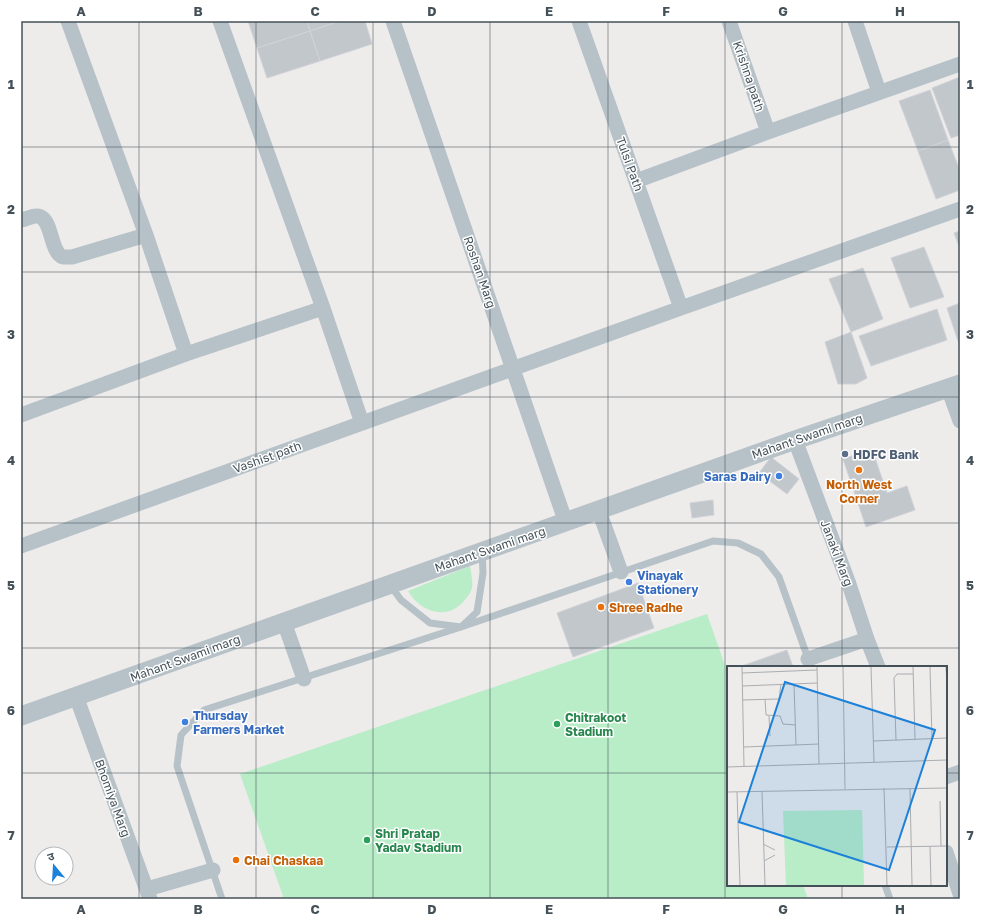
<svg xmlns="http://www.w3.org/2000/svg" width="981" height="920" viewBox="0 0 981 920" font-family="'Golos Text','Noto Sans Devanagari',sans-serif">
<style>
.green{fill:#b8edc7}
.building{fill:#c2c7cb;stroke:#cfd2d7}
.lines{fill:none;stroke-linecap:round;stroke-linejoin:round}
.service{stroke:#b6c2c8;stroke-width:7}
.minor{stroke:#b6c2c8;stroke-width:15}
.tertiary{stroke:#b6c2c8;stroke-width:19}
.grid{fill:none;stroke:#445158;stroke-width:1;stroke-opacity:0.55}
.service-dot{fill:#5c6f8a;stroke:#fff;stroke-width:1.5}
.food-dot{fill:#e8710a;stroke:#fff;stroke-width:1.5}
.shop-dot{fill:#3f7fe0;stroke:#fff;stroke-width:1.5}
.leisure-dot{fill:#2e9e5b;stroke:#fff;stroke-width:1.5}
.labels{text-anchor:middle;dominant-baseline:central;stroke-width:3;stroke-linejoin:round;paint-order:stroke}
.street-label{font-size:12px;fill:#445158;stroke:#fff}
.service-label{font-size:12px;font-weight:bold;fill:#4e5e75;stroke:#fff;text-anchor:start}
.shop-label{font-size:12px;font-weight:bold;fill:#366cbe;stroke:#fff;text-anchor:start}
.food-label{font-size:12px;font-weight:bold;fill:#c56008;stroke:#fff;text-anchor:start}
.leisure-label{font-size:12px;font-weight:bold;fill:#27864d;stroke:#fff;text-anchor:start}
.inset-road{fill:none;stroke:#aaadb0;stroke-width:1}
.view{fill:#1b81d9;fill-opacity:0.15;stroke:#1b81d9;stroke-width:2}
.inset-edge{fill:none;stroke:#445158;stroke-width:2}
.neatline{fill:none;stroke:#445158;stroke-width:1.5}
.grid-label{font-size:13px;text-anchor:middle;font-weight:bold;fill:#445158}
</style>
<rect width="100%" height="100%" fill="#eeebeb"/>
<path class="green" d="M470,566c1,7 3,15 2,22 -1,5 -5,9 -8,13 -17,20 -44,11 -56,-10z
M707,614l21,60v211h75l5,14h-524l-44,-125z"/>
<path class="building" d="M248,21h59l3,10 -53,17z
M307,21h33l-30,10z
M340,21h25l7,23 -52,17 -10,-30z
M310,31l10,30 -53,17 -10,-30z
M960,77v58l-9,3 -19,-50z
M930,90l18,50 -30,11 -19,-50z
M948,140l12,31v19l-24,9 -18,-48z
M960,231v18l-6,-16z
M924,247l20,50 -34,11 -19,-50z
M863,268l20,51 -32,13 -22,-53z
M960,303v44l-13,-39z
M937,309l10,31 -76,26 -12,-30z
M851,332l16,46 -11,6h-18l-13,-42z
M872,449l15,44 20,-7 8,24 -49,17 -23,-68z
M771,457l28,22 -12,15 -28,-21z
M713,500l1,15 -22,3 -2,-15z
M638,583l16,45 -81,29 -16,-44z
M787,650l6,17h-54z"/>
<g class="lines">
<path class="service" d="M390,585l11,15 29,23 31,4 16,-15 6,-39 -1,-21
M885,885l5,14
M222,899l-45,-133 4,-31 23,-25 257,-83 252,-86 25,2 23,11 18,23 32,90"/>
<path class="minor" d="M68,21l78,214 40,119
M220,21l103,287 39,115
M393,21l173,502
M579,21l102,287
M729,21l39,111
M855,21l24,71
M636,181l132,-49 192,-68
M21,220c5,-1 11,-4 15,-4 17,-1 13,36 27,41 2,0 7,0 9,0l74,-22
M948,388l12,33
M21,415l165,-61 137,-46
M795,440l54,144 18,55 11,28
M599,511l22,61
M21,546l660,-238 279,-99
M284,622l20,57
M808,659l59,-20
M76,696l74,203
M946,777l14,-5
M946,852l14,42
M147,889l66,-19"/>
<path class="tertiary" d="M21,716l774,-276 165,-56"/>
</g>
<path class="grid" d="M139,21v878M256,21v878M373,21v878M490,21v878M608,21v878M725,21v878M842,21v646M21,147h939M21,272h939M21,397h939M21,523h939M21,648h939M21,773h707M946,773h14M842,885v14"/>
<circle class="service-dot" cx="845" cy="454" r="4"/>
<g class="food-dot">
<circle cx="859" cy="470" r="4"/>
<circle cx="601" cy="607" r="4"/>
<circle cx="236" cy="860" r="4"/>
</g>
<g class="shop-dot">
<circle cx="779" cy="476" r="4"/>
<circle cx="629" cy="582" r="4"/>
<circle cx="185" cy="722" r="4"/>
</g>
<g class="leisure-dot">
<circle cx="557" cy="724" r="4"/>
<circle cx="367" cy="840" r="4"/>
</g>
<g class="labels">
<g class="street-label">
<text transform="translate(749 76) rotate(71)">Krishna path</text>
<text transform="translate(630 164) rotate(70)">Tulsi Path</text>
<text transform="translate(480 272) rotate(71)">Roshan Marg</text>
<text transform="translate(807 436) rotate(-19)">Mahant Swami marg</text>
<text transform="translate(267 457) rotate(-20)">Vashist path</text>
<text transform="translate(490 549) rotate(-19)">Mahant Swami marg</text>
<text transform="translate(837 553) rotate(69)">Janaki Marg</text>
<text transform="translate(185 658) rotate(-20)">Mahant Swami marg</text>
<text transform="translate(113 798) rotate(70)">Bhomiya Marg</text>
</g>
<g class="service-label">
<text x="853" y="454">HDFC Bank</text>
</g>
<g class="shop-label">
<text x="771" y="476" text-anchor="end">Saras Dairy</text>
<text x="637" y="575">Vinayak<tspan x="637" dy="14">Stationery</tspan></text>
<text x="193" y="715">Thursday<tspan x="193" dy="14">Farmers Market</tspan></text>
</g>
<g class="food-label">
<text x="859" y="484" text-anchor="middle">North West<tspan x="859" dy="14">Corner</tspan></text>
<text x="609" y="607">Shree Radhe</text>
<text x="244" y="860">Chai Chaskaa</text>
</g>
<g class="leisure-label">
<text x="565" y="717">Chitrakoot<tspan x="565" dy="14">Stadium</tspan></text>
<text x="375" y="833">Shri Pratap<tspan x="375" dy="14">Yadav Stadium</tspan></text>
</g>
</g>
<g transform="translate(727 666)">
<rect width="220" height="220" fill="#eeebeb"/>
<path d="M135,144l2,75h-78l-3,-74z" fill="#b8edc7"/>
<path class="inset-road" d="M15,1l2,99M90,1l2,97M116,1l2,122M144,1l3,95M186,1l2,72M203,1l2,72M219,1l1,18M15,7l75,-3M67,18l2,61M15,20l75,-3M38,33l1,16 14,1 3,8 13,1M15,34l37,-1 2,-15M42,50l1,20M169,74l-2,-62 3,-4h16M146,75l74,-3M17,81l75,-3M0,101l220,-7M157,122l3,97M183,122l2,97M35,125l3,94M0,126l220,-4M10,126l3,93M213,135l1,45M36,178l12,6M203,180l1,39M160,181l60,-1M37,195l11,-6"/>
<path class="view" d="M58,16l150,48 -46,140 -150,-48z"/>
<rect width="220" height="220" class="inset-edge"/>
</g>
<rect width="981" height="920" fill="none" stroke="#ffffff" stroke-width="44"/>
<g transform="translate(54 866) rotate(342)"><circle r="19" fill="#ffffff" stroke="#b4b9bc"/>
<path d="M0-3L7 15L0 10L-7 15Z" fill="#1b81d9"/>
<text y="-6" font-size="11" font-weight="bold" text-anchor="middle" fill="#445158">उ</text>
</g>
<rect x="22" y="22" width="937" height="876" class="neatline"/>
<g class="grid-label">
<text x="81" y="16">A</text>
<text x="198" y="16">B</text>
<text x="315" y="16">C</text>
<text x="432" y="16">D</text>
<text x="549" y="16">E</text>
<text x="666" y="16">F</text>
<text x="783" y="16">G</text>
<text x="900" y="16">H</text>
<text x="11" y="89">1</text>
<text x="970" y="89">1</text>
<text x="11" y="214">2</text>
<text x="970" y="214">2</text>
<text x="11" y="339">3</text>
<text x="970" y="339">3</text>
<text x="11" y="465">4</text>
<text x="970" y="465">4</text>
<text x="11" y="590">5</text>
<text x="970" y="590">5</text>
<text x="11" y="715">6</text>
<text x="970" y="715">6</text>
<text x="11" y="840">7</text>
<text x="970" y="840">7</text>
<text x="81" y="914">A</text>
<text x="198" y="914">B</text>
<text x="315" y="914">C</text>
<text x="432" y="914">D</text>
<text x="549" y="914">E</text>
<text x="666" y="914">F</text>
<text x="783" y="914">G</text>
<text x="900" y="914">H</text>
</g>
</svg>
